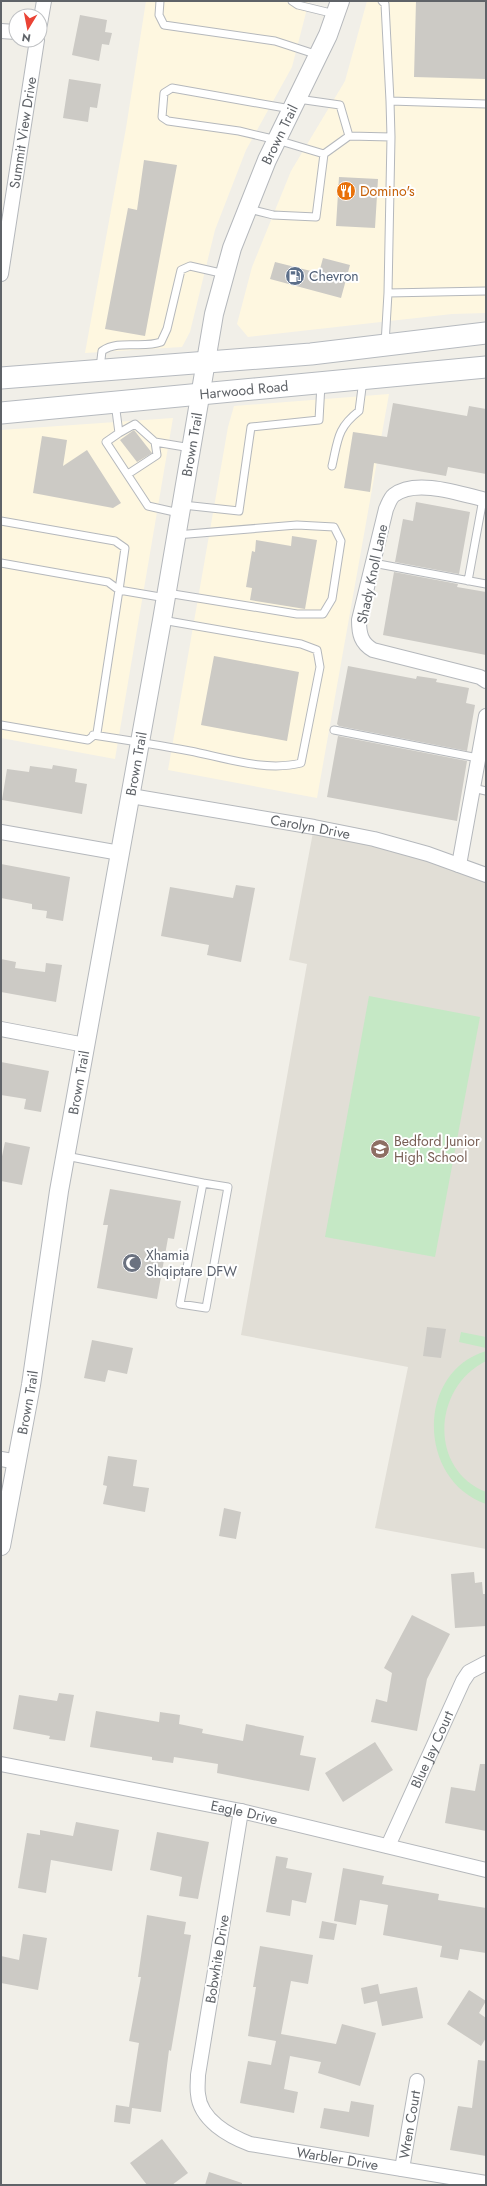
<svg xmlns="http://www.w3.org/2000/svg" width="487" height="2186" viewBox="0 0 487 2186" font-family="Jost,sans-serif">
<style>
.commercial{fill:#fef7e0}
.education{fill:#e1ded6}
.green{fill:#c5e8c5}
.building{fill:#cccac5}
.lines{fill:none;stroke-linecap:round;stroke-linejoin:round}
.service-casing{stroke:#b5b8bc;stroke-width:9}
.minor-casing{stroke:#b5b8bc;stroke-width:16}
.tertiary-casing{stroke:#b5b8bc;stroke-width:20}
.secondary-casing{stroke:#b6babf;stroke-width:23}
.service{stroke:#fff;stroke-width:7}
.minor{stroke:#fff;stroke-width:14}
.tertiary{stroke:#fff;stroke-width:18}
.secondary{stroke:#fff;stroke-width:21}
.labels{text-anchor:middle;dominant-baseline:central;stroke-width:4;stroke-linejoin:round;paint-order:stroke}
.street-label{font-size:14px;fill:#5f6368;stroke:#fff}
.food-label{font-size:14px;fill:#c56008;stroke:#fff;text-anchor:start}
.service-label{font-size:14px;fill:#4e5e75;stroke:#fff;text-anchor:start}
.education-label{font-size:14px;fill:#785e54;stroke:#fff;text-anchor:start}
.worship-label{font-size:14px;fill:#5b616d;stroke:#fff;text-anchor:start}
</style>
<rect width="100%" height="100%" fill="#f1efe8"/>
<path class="commercial" d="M146,1h163l-17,66 -46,83 -31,80 -25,102 -8,15 -97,6 41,-225z
M367,1h119v312l-34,1 -204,23 -11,-13 15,-57 39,-96 54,-90z
M389,394l-72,404 -149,-28 60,-343 6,-21z
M173,418l-58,341 -114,-21v-308z"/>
<path class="education" d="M314,827l172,48v674l-111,-21 33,-161 -167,-32 66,-371 -18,-4z"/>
<path class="green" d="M369,996l111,21 -45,240 -110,-20z
M461,1332l25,5v11l-27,-6z
M486,1351v10c-53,26 -58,108 0,131v12c-69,-24 -70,-132 0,-153z"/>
<path class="building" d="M416,1h70v78l-72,-2z
M80,15l27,5 -2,12 7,1 -3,12 -7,-1 -3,17 -27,-6z
M69,79l32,5 -4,24 -7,-1 -2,15 -25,-4z
M144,160l33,5 -32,171 -40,-7 23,-121 9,2z
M339,177l39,2 -3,49 -39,-2z
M323,258l27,7 -9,33 -71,-19 5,-17 44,11z
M393,403l74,13 2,-10 17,3v65l-38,-7 -2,9 -72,-13 -4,29 -26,-4 9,-56 34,5z
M134,430l18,23 -15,9 -17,-22z
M42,436l25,4 -4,26 24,-16 34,53 -8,5 -80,-15z
M416,502l54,10 -11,62 -64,-12 8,-43 10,2z
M292,536l25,4 -12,69 -55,-9 2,-12 -6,-1 6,-36 3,1 1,-12 35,6z
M394,572l64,12 -1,3 29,5v63l-103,-20z
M214,656l85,16 -12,69 -86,-16z
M348,666l68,13 1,-3 20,3 -1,3 33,6 -3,15 9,2 -8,46 -128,-25 -2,-2z
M338,736l129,25 -10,60 -130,-24z
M53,765l24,4 -2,13 12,2 -5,30 -80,-14 5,-31 22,3 1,-6 22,3z
M1,864l69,13 -7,44 -17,-3 1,-7 -15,-2v-5l-31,-6z
M236,885l19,3 -14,74 -34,-7 2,-10 -48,-9 9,-49 63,11z
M1,959l15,3 -1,6 30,4 1,-9 16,2 -6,37 -55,-10z
M1,1062l48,9 -8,41 -17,-3 2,-10 -25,-4z
M5,1142l25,5 -8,38 -21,-4v-20z
M110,1189l71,12 -7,38 -6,-1 -11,61 -60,-11 11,-63h-5z
M427,1327l19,2 -5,29 -18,-2z
M92,1340l41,8 -6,26 -19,-4 -3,12 -21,-4z
M108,1456l29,4 -4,26 16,2 -4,24 -42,-8 4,-18 -4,-1z
M224,1508l17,4 -5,27 -17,-3z
M474,1572l1,11 7,-1 1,12h3v32l-31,2 -4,-54z
M412,1615l38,19 -23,45 -10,52 -46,-9 5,-23 11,3 5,-29 -8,-5z
M59,1693l15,2 -9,46 -16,-2 1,-3 -37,-7 6,-34 38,6z
M96,1711l63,11 1,-10 20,3 -1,9 24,5 -1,4 41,8 3,-17 58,12 -4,19 16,3 -7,33 -92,-18 1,-9 -44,-7 -1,6 -21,-3v-3l-62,-10z
M375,1742l18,28 -50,32 -18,-29z
M480,1764h6v67l-41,-8 6,-36 24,4z
M76,1822l43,8 -7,41 -61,-11 -5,33 -28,-5 9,-55 13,2v-5l33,6z
M157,1832l52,10 -11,57 -19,-3 3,-19 -32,-7z
M276,1856l12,2 -2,10 26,5 -6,30 -14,-3 -2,16 -24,-4z
M343,1868l41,8 -2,8 57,10 -1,6 48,8v45l-26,-4 -2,11 -18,-3 2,-11 -59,-11 5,-30 -28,-5 -4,25 -22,-4z
M147,1915l39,7 -2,12 7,1 -20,116 -2,-1 -8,62 -29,-4 -2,16 -16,-2 2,-17 13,2 10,-64 -10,-2 12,-64h-3z
M322,1921l15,3 -3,16 -15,-2z
M23,1934l24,4 -9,52 -37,-7v-27l18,4z
M260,1946l53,9 -5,29 -17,-3 -10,53 55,10 6,-20 34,9 -16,53 -42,-13 3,-11 -31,-6 -6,33 14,3 -4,21 -54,-10 8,-42 23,4 5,-24 -28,-5 8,-49h-3z
M378,1984l2,10 37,-7 6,31 -41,8 -5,-25 -13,3 -3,-16z
M469,1990l17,11 -7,12 7,5v20l-5,8 -34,-22z
M478,2060l8,1v95l-36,-6 8,-44 14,2z
M351,2101l23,4 -5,32 -49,-9 4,-20 25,4z
M162,2139l26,34 -16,12h-25l-17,-22z
M209,2172l33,11v2h-37z"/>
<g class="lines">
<defs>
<path id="service" d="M160,1l-1,14 5,10 111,16 43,14
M292,1l6,4 37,9
M382,1l3,3 5,97 96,3
M298,99l42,6 9,31 42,1 -3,156 98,-2
M390,101l1,36
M291,109l-119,-21 -8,5 -2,24 6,4 71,10 38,9 47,14 25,-18
M249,209l24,6 43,2 8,-63
M385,344l3,-51
M100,368l2,-17c17,-12 40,-2 59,-9l6,-13 14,-59 9,-4 35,8
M115,403l4,30 -13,9 42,64 31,7
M119,433l16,-9 20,18
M332,466c6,-26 5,-38 27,-55l4,-31
M128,474l29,-19 -2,-13 36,6
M183,505l56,6 12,-84 68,-7 2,-36
M1,521l114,20 10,7 -6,42 47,8
M1,563l107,19 11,8 -22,143 -9,7 -87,-15
M373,563l113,21
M468,581l15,-82
M167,593l130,21h26l9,-15 9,-58 -7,-14 -37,-2 -121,10
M334,730l144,28
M93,735c33,5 65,10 97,16 35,7 76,21 111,12l19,-96 -3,-17 -16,-6 -139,-24
M473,788l13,3
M66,1156l137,27 -23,121 26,4 22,-121 -25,-4"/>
<g id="minor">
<path d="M40,24l4,-23"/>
<path d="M1,31l15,1"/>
<path id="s1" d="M1,274l36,-234"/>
<path d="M486,500c-25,-6 -70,-22 -92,-5 -4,3 -6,10 -8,14l-27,111c0,14 2,23 14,30l107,27 6,4"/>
<path id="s2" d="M131,796l183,31 60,12 54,15 58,21"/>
<path d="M1,832l119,21"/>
<path d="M459,865l27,-149"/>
<path d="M1,1029l84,16"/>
<path d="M1,1459l17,3"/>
<path id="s3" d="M1,1764l240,47 245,59"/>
<path id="s4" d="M241,1811l-43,264c0,7 -1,13 0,19 2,26 31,42 52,50l236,39"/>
<path id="s5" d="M388,1846l75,-165 6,-9 17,-9"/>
<path id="s6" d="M402,2169l15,-88"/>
</g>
<g id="tertiary">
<path id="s7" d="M1,1546l30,-161 28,-194 103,-571 52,-306 18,-66 35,-88 61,-125 12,-34"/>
</g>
<g id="secondary">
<path d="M1,378l310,-24 175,-21"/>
<path id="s8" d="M1,413l485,-46"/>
</g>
</defs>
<use href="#service" class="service-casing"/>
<use href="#minor" class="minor-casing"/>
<use href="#tertiary" class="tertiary-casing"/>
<use href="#secondary" class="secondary-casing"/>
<use href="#service" class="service"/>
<use href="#minor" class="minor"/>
<use href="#tertiary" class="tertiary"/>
<use href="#secondary" class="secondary"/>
</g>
<defs>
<symbol id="restaurant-disc" viewBox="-11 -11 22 22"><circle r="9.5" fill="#e8710a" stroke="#fff"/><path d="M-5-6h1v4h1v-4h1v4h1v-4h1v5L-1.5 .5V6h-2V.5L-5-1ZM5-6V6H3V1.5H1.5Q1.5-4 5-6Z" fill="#fff"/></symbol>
<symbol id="fuel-disc" viewBox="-11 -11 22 22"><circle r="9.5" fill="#5c6f8a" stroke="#fff"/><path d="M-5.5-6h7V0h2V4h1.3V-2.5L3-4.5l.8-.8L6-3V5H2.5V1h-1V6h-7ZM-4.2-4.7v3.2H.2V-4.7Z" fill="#fff"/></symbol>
<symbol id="school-disc" viewBox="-11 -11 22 22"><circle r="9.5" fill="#8d6e63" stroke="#fff"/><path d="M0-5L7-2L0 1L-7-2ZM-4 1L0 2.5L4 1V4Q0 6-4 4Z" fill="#fff"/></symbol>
<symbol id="mosque-disc" viewBox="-11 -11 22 22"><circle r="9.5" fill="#6b7280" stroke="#fff"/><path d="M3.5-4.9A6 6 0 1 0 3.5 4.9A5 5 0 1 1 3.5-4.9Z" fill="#fff"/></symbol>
</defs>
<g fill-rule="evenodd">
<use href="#restaurant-disc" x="335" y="180" width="22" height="22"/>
<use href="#fuel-disc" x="284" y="265" width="22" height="22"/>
<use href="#school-disc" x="369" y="1138" width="22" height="22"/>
<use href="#mosque-disc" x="121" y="1252" width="22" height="22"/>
</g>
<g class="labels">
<g class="street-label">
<text stroke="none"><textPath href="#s1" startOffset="143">Summit View Drive</textPath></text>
<text stroke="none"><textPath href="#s7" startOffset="1442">Brown Trail</textPath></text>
<text stroke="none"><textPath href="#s8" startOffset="244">Harwood Road</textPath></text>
<text stroke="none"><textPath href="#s7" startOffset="1118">Brown Trail</textPath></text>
<text transform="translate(372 574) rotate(-78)">Shady Knoll Lane</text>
<text stroke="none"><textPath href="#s7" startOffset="794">Brown Trail</textPath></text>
<text stroke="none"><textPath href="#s2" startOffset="182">Carolyn Drive</textPath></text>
<text stroke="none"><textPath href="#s7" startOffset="470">Brown Trail</textPath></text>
<text stroke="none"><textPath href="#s7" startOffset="146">Brown Trail</textPath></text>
<text stroke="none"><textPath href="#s5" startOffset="106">Blue Jay Court</textPath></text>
<text stroke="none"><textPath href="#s3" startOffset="248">Eagle Drive</textPath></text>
<text transform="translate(217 1959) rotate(-81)">Bobwhite Drive</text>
<text stroke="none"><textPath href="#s6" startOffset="45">Wren Court</textPath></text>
<text stroke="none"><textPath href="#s4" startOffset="451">Warbler Drive</textPath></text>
</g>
<g class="food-label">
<text x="360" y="191">Domino's</text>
</g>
<g class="service-label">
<text x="309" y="276">Chevron</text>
</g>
<g class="education-label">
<text x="394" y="1141">Bedford Junior<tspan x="394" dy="16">High School</tspan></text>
</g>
<g class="worship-label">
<text x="146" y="1255">Xhamia<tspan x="146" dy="16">Shqiptare DFW</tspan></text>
</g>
</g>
<rect width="487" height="2186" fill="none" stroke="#5f6368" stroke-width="4"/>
<g transform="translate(28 28) rotate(190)"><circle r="19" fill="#ffffff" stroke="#bfc1c3"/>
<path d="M0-3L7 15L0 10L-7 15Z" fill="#ea4335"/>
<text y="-6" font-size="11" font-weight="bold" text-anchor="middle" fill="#5f6368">N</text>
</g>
</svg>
